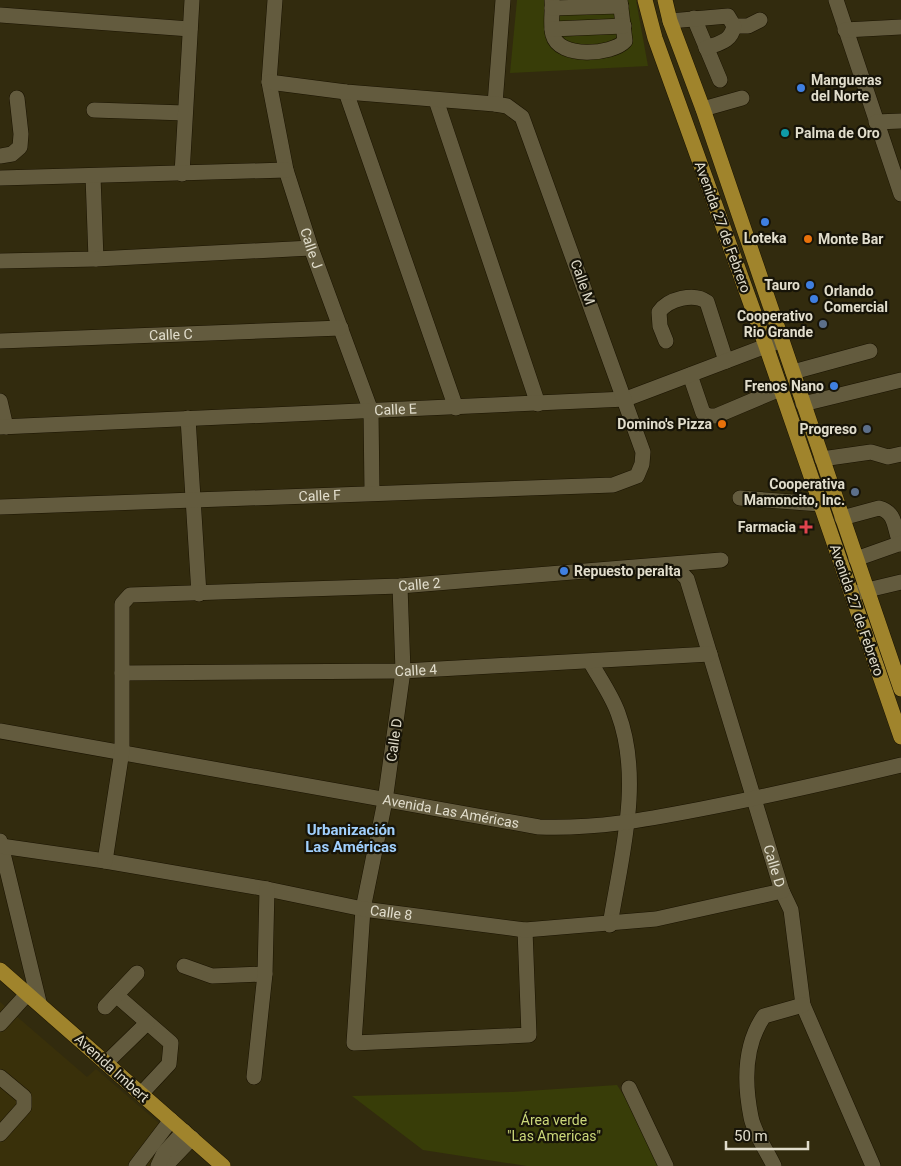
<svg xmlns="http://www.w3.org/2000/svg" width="901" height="1166" viewBox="0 0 901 1166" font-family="Roboto,sans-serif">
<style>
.built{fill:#39300a}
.green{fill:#383d08}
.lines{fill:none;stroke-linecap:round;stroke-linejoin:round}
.minor-casing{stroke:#1a1300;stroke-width:16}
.major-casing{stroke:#1a1300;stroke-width:16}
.minor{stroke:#635b3e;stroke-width:15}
.major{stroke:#a0842c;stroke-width:15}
.shop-dot{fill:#3f7fe0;stroke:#171408;stroke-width:2}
.culture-dot{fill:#0f9aa8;stroke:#171408;stroke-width:2}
.food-dot{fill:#e8710a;stroke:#171408;stroke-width:2}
.service-dot{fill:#5c6f8a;stroke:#171408;stroke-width:2}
.health-dot{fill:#e0444e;stroke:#171408;stroke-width:2}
.labels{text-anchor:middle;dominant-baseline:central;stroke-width:4.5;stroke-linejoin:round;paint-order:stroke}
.poi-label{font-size:14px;font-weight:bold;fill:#e1ddcc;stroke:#171408;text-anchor:end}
.street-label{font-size:14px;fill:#e1ddcc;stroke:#171408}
.park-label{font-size:14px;fill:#ccd87a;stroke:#171408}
.neighbourhood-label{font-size:15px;font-weight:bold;fill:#a1d0fd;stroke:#171408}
</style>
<rect width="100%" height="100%" fill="#322b0e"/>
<path class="built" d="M0,1002l87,75 9,-8 79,68 -26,29h-149z"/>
<path class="green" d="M517,0h119l12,66 -138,7z
M617,1085l13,20 29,61h-132l-104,-16 -71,-54 160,-4z"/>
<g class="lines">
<defs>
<g id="minor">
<path id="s1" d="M275,0l-6,82 17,88 25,78 60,163 1,81"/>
<path d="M552,0c1,11 -2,25 1,35 6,24 59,20 72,6l-5,-41"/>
<path d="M836,0l65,194"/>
<path d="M552,8l69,-2"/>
<path d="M0,15l190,14"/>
<path d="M694,18l26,62"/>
<path d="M670,21l58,-5 6,10h14l12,-6"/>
<path d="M552,29l72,-3"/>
<path d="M845,30l56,-3"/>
<path d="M706,48c13,-5 25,-6 28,-22"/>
<path d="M346,92l110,316"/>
<path d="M436,100l102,304"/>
<path d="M495,104l8,-104"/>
<path d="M703,109l39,-11"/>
<path d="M94,110l91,3"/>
<path d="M876,122l25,-1"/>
<path d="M0,156l12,-2 8,-7 1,-13 -4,-36"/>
<path d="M182,174l10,-174"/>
<path d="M93,176l3,83"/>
<path d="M0,178l286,-8"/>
<path d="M0,261l96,-2 215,-11"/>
<path id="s2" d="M0,341l341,-13"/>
<path d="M666,341l-6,-15 -1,-14c9,-13 35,-20 48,-10l19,59"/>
<path d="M793,372l77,-21"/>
<path d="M690,375l13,38 6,3h7l64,-27"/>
<path d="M0,401l6,26"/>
<path d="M803,404l98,-24"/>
<path d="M188,418l11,176"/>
<path id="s3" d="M0,427l626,-28 156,-59"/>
<path d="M822,459l49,-7 17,5 13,-3"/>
<path d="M740,498l80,6"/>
<path id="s4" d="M0,507l613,-22 24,-9 5,-12 1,-12 -121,-335 -15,-11 -12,-2 -149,-12 -77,-10"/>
<path d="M842,518l37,-10c19,5 14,22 22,36"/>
<path d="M856,559l45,-16"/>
<path id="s5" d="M674,565l13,14 95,312 9,19 12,95 70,161"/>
<path d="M400,586l3,85 -18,130 -22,108 -9,134 175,-8 -4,-105"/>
<path d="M855,593l46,-11"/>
<path d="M591,663c9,16 21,33 27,50 25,67 3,144 -8,212"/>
<path id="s6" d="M122,673l281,-2 307,-17"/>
<path id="s7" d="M0,731l539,96c58,2 105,-7 162,-18 67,-13 133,-28 200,-44"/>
<path d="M0,841l39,161"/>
<path id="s8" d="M1,846l104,15 162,28 96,20 162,21 131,-11 126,-28"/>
<path id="s9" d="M105,861l17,-110v-147l8,-9 270,-9 321,-26"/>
<path d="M184,966l28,10 53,-2"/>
<path d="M116,995l55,48 -2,21 -28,30"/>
<path d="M105,1007l32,-34"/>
<path d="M0,1024l28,-31"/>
<path d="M106,1063l41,-40"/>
<path d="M0,1077l24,20v10l-24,27"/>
<path d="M254,1077l11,-103 2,-85"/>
<path d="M629,1088l37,78"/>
<path d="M163,1162l8,-2 21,-22"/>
<path d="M136,1166l35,-46"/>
<path d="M158,1166l6,-13 20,-22"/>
<path d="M774,1166c-7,-15 -20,-33 -23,-49 -7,-35 -7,-72 13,-101l39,-11"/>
</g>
<path id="major" d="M645,0l10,38 111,308 135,391
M665,0l5,21 33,88 198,580
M0,970l223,196"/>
</defs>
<use href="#minor" class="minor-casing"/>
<use href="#major" class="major-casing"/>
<use href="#minor" class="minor"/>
<use href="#major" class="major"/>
</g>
<g class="shop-dot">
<circle cx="801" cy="88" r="5"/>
<circle cx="765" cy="222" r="5"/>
<circle cx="810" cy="285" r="5"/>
<circle cx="814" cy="299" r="5"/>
<circle cx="834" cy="386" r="5"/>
<circle cx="564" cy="571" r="5"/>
</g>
<circle class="culture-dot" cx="785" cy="133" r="5"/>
<g class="food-dot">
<circle cx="808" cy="239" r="5"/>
<circle cx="722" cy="424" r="5"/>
</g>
<g class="service-dot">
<circle cx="823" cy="324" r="5"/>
<circle cx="867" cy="429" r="5"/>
<circle cx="855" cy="492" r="5"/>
</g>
<path class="health-dot" d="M803.5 519.5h5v5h5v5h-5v5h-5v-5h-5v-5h5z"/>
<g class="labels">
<g class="poi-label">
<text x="811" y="80" text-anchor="start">Mangueras<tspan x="811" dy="16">del Norte</tspan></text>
<text x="795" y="133" text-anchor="start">Palma de Oro</text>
<text x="765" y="238" text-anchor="middle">Loteka</text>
<text x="818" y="239" text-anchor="start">Monte Bar</text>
<text x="800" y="285">Tauro</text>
<text x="824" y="291" text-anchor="start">Orlando<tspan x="824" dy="16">Comercial</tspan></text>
<text x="813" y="316">Cooperativo<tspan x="813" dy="16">Rio Grande</tspan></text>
<text x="824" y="386">Frenos Nano</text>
<text x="712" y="424">Domino's Pizza</text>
<text x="857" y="429">Progreso</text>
<text x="845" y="484">Cooperativa<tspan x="845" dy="16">Mamoncito, Inc.</tspan></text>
<text x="796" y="527">Farmacia</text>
<text x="574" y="571" text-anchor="start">Repuesto peralta</text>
</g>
<g class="street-label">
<text transform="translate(723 227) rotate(70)">Avenida 27 de Febrero</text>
<text stroke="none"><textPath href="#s1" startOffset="254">Calle J</textPath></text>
<text transform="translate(583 282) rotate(70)">Calle M</text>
<text stroke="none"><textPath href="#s2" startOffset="171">Calle C</textPath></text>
<text stroke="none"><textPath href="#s3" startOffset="396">Calle E</textPath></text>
<text stroke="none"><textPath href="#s4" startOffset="320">Calle F</textPath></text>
<text stroke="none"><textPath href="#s9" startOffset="560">Calle 2</textPath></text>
<text transform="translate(857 610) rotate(71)">Avenida 27 de Febrero</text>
<text stroke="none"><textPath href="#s6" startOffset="294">Calle 4</textPath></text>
<text transform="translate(394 740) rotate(-82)">Calle D</text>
<text stroke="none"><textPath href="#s7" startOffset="458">Avenida Las Américas</textPath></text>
<text stroke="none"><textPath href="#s5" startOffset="319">Calle D</textPath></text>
<text stroke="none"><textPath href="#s8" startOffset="396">Calle 8</textPath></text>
<text transform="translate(112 1068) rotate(42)">Avenida Imbert</text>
</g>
<g class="park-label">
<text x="554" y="1120">Área verde<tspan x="554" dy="16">"Las Americas"</tspan></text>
</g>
<g class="neighbourhood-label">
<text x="351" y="830">Urbanización<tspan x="351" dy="17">Las Américas</tspan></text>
</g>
</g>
<path d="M726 1141v8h82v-8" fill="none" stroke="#e1ddcc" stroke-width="2.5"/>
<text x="734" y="1141" font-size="15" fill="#e1ddcc" stroke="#171408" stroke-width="4" paint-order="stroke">50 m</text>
</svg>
